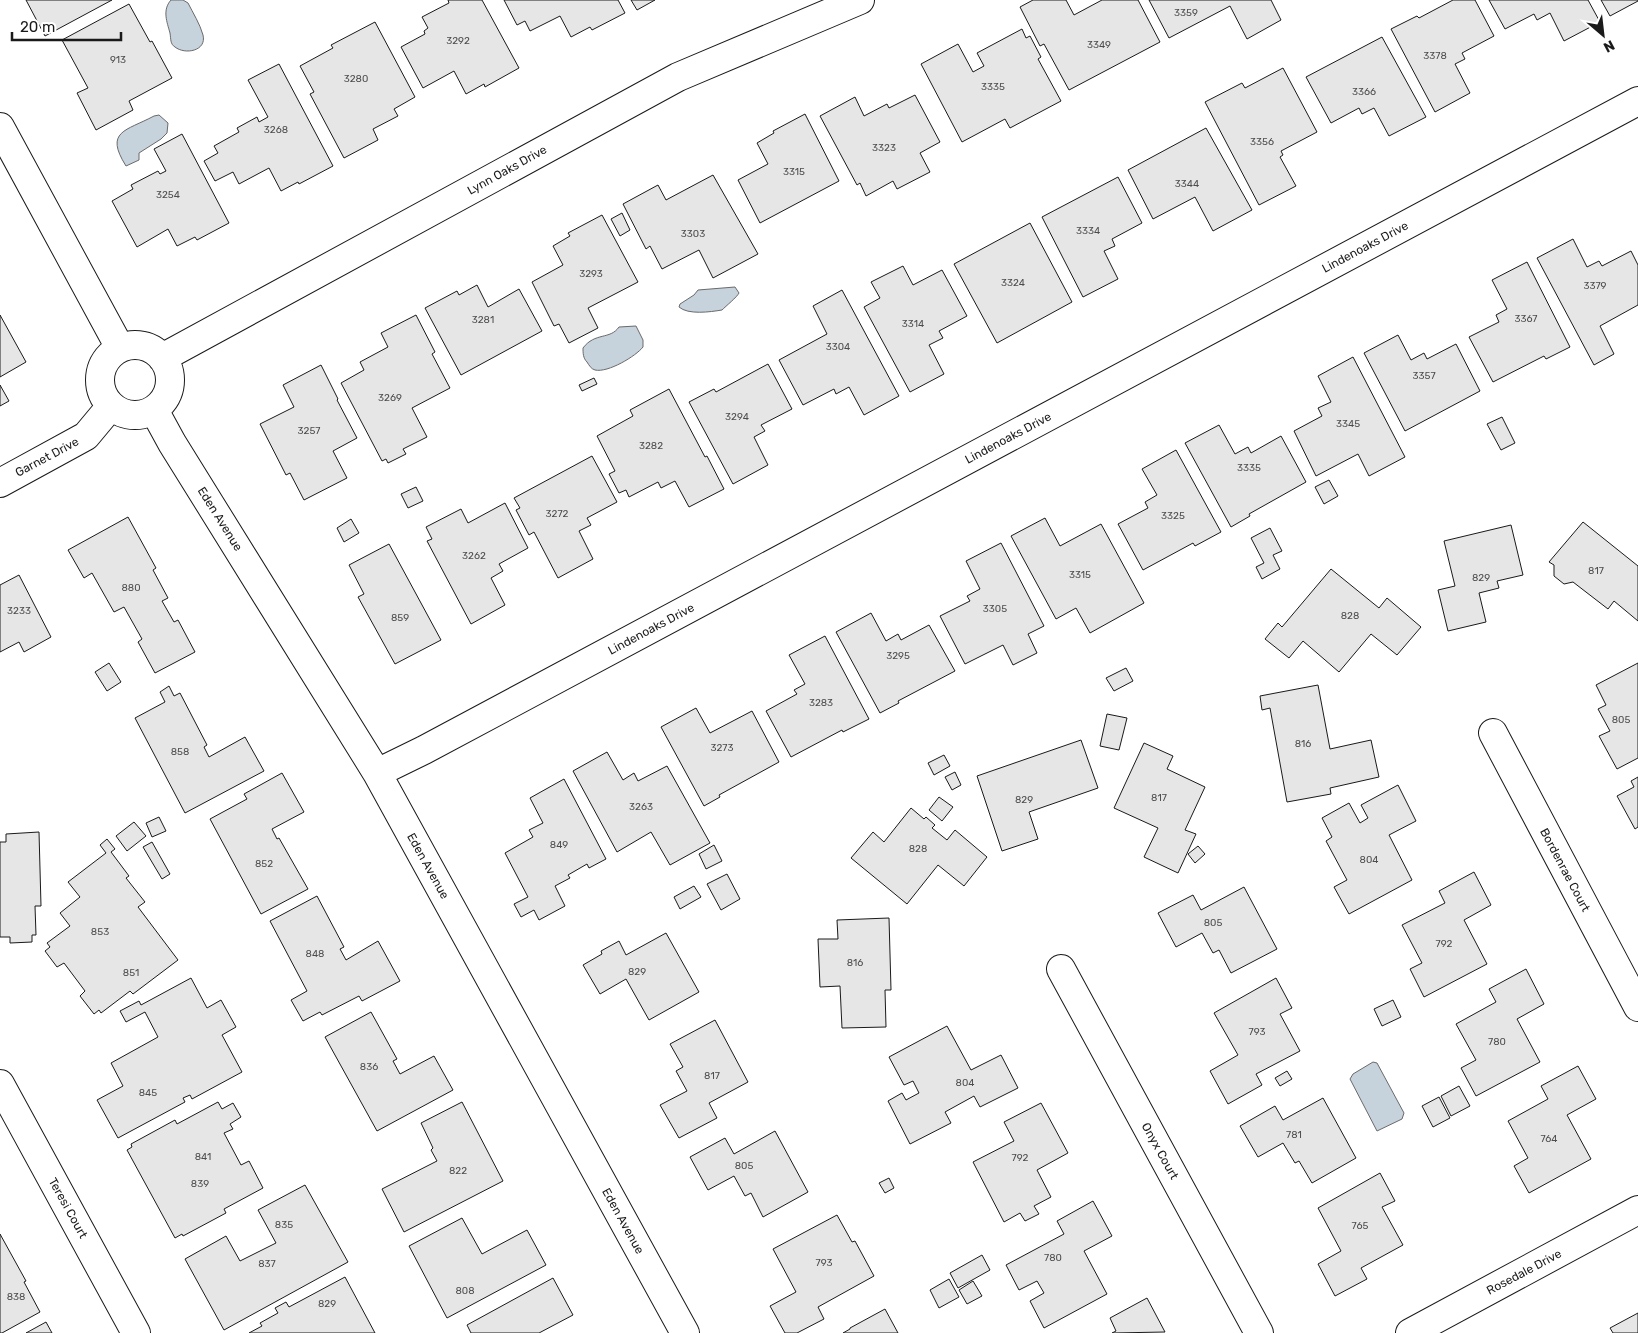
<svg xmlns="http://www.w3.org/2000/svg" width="1638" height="1333" viewBox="0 0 1638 1333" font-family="Rubik,sans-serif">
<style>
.water{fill:#c6d2dc;stroke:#6a6a6a}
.building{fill:#e6e6e6;stroke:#1a1a1a}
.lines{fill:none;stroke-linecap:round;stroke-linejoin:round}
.minor-casing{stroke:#1a1a1a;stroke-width:30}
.minor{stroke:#fff;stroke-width:28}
.labels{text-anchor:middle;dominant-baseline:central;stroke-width:4;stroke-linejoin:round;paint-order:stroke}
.number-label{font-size:10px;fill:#4d4d4d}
.street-label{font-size:12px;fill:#1a1a1a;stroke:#fff}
</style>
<rect width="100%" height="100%" fill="#fff"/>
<path class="water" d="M171,0h12l5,3c5,10 12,21 15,32 4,16 -18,20 -28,12 -5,-3 -4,-8 -5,-14 -3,-11 -8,-23 1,-33z
M159,115l9,8 -1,10 -6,6 -22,14v7l-13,6c-22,-35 0,-35 28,-50z
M735,287l4,6c-2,4 -13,13 -17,17 -12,2 -34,5 -43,-3l1,-3 14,-9 4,-5z
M636,326l7,14v7c-7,9 -35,26 -48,23 -4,-1 -6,-5 -8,-8 -4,-4 -4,-9 -4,-14 12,-16 27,-8 36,-21z
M1373,1062l4,1 27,50 -2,6 -25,12 -27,-52 3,-5z"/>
<path class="building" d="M26,0h86l-67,36z
M448,0h34l37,68 -34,19 -1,-3 -18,10 -12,-23 -31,17 -22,-41 24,-13 -1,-3 4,-3 -6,-11 27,-14z
M504,0h114l7,13 -33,17 -2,-3 -19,10 -11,-21 -30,15 -5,-10 -8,4z
M631,0h24l-18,10z
M1033,0h33l8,15 28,-15h36l22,42 -91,48 -25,-46 -4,2 -20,-39z
M1149,0h122l10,20 -34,19 -17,-33 -61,32z
M1453,0h22l19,36 -32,17 3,6 -10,5 15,29 -35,19 -44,-83 26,-13 2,2z
M1489,0h99l12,22 -36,19 -14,-28 -13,7 -3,-6 -29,15z
M1601,0h37v1l-28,15z
M129,4l21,38 2,-1 20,37 -43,23 4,9 -37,20 -19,-37 11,-5 -26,-48z
M375,22l40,75 -21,12 4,7 -25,13 5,11 -34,18 -34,-64 4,-2 -14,-26 33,-18 -2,-3z
M1022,29l4,9 4,-2 11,21 -3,2 23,42 -51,27 -5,-9 -43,23 -41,-78 37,-20 15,28 11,-6 -7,-13z
M1382,37l44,80 -37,19 -15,-28 -12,6 -3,-6 -28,15 -25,-46z
M279,64l54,102 -34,18 -1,-2 -17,9 -12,-23 -30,16 -6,-12 -18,9 -11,-20 14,-8 -4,-7 25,-14 -2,-4 20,-11 2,5 9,-5 -20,-37z
M1283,68l34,64 -36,19 2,4 -3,2 16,29 -37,19 -54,-103 37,-19 3,5z
M915,95l25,47 -20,11 10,19 -33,17 -4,-8 -27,15 -6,-13 -3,2 -37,-69 35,-19 9,19 23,-12 2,4z
M805,114l34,67 -79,42 -22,-43 30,-16 -11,-21 17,-10 -1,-2z
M1206,128l46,82 -39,21 -18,-34 -42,22 -25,-49z
M182,134l47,89 -32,17 -2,-3 -18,9 -9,-17 -31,18 -25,-46 21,-12 -2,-4 27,-14 2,3 6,-3 -12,-22z
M713,175l45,79 -45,24 -14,-28 -37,19 -12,-23 -4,3 -23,-45 35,-19 8,15z
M1118,177l24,46 -30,16 3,7 -11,5 14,28 -35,18 -41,-80z
M622,213l8,17 -10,6 -9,-17z
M602,215l36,67 -50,26 10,20 -29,15 -10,-19 -5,2 -22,-44 31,-17 -10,-19 17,-10 -2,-3z
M1030,223l42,79 -75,41 -43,-79z
M1573,239l14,28 12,-6 3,5 29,-15 7,14v40l-38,21 14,28 -20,11 -57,-107z
M1527,262l43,85 -24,12 -2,-3 -51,26 -24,-45 30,-15 -3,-7 11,-6 -15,-29z
M903,266l10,19 29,-15 25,46 -28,15 4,7 -14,7 15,29 -34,18 -46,-85 16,-9 -9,-16z
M477,285l11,22 31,-18 23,42 -81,44 -36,-67 32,-17 2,4z
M842,290l57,106 -35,19 -15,-28 -13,7 -2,-5 -31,16 -24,-45 48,-26 -14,-28z
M0,315l26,47 -26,15z
M416,315l19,37 -3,2 18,34 -38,20 15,29 -24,12 3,5 -18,9 -2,-4 -4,2 -41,-78 23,-13 -4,-8 28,-15 -7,-14z
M1398,335l13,25 13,-7 3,6 29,-15 24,47 -75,40 -41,-78z
M1353,357l52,100 -36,19 -11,-22 -42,22 -22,-45 28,-15 -4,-8 13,-6 -13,-26z
M768,364l24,45 -31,16 4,6 -11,6 14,28 -35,19 -44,-82 25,-13 2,3z
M321,365l17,34 -1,1 20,38 -24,13 14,27 -43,22 -14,-27 -4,2 -26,-51 34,-17 -11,-22z
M594,378l3,6 -15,7 -3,-6z
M0,385l9,16 -9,5z
M669,389l36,68 2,-1 17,33 -35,18 -14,-26 -14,7 -3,-6 -29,15 -3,-7 -7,3 -10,-19 6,-3 -18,-35 36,-20 -3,-6z
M1502,417l13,26 -14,7 -14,-26z
M1219,425l16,29 13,-7 3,6 30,-17 25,46 -57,32 1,2 -19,11 -46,-84z
M1176,450l45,82 -26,14 -2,-3 -50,27 -25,-46 30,-16 -3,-6 12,-7 -15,-26z
M592,456l25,46 -30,16 4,7 -12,6 14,28 -35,19 -24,-46 -5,3 -13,-25 4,-2 -6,-10z
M1329,480l9,16 -14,8 -9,-17z
M416,487l7,14 -15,7 -7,-14z
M505,503l23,45 -29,16 4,7 -12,7 14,27 -34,19 -44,-83 5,-2 -6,-12 35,-18 7,14z
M128,517l28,51 -3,2 15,28 -6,3 12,21 4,-2 17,32 -40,21 -17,-31 4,-3 -18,-32 -10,5 -22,-39 -8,5 -16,-28z
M1045,518l15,28 41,-22 43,79 -54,30 -14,-25 -20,11 -45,-83z
M351,519l8,14 -15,9 -7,-14z
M1583,522l55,44v55l-24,-20 -6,8 -35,-27 -9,2 -10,-8v-11l-5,-3z
M1511,525l12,50 -26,6 2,7 -20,5 7,29 -38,9 -10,-41 17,-4 -11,-45z
M1270,528l12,23 -9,4 7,14 -18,10 -6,-12 8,-4 -13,-25z
M1001,543l43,83 -16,8 9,19 -24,12 -10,-20 -38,19 -25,-48 30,-15 -3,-5 13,-7 -14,-28z
M389,544l52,96 -46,24 -37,-67 6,-3 -15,-29z
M1331,569l48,39 8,-10 34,29 -24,28 -26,-21 -32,38 -36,-31 -14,17 -24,-19 13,-16 4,4z
M19,575l32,62 -27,15 -5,-10 -19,10v-67z
M871,613l15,28 12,-7 3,6 28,-15 26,46 -57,30 1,2 -19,10 -44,-81z
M825,636l44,83 -26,13 -1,-2 -51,27 -25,-46 31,-17 -3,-4 11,-6 -16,-29z
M109,663l12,19 -14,9 -12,-19z
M1638,663v95l-21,11 -18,-33 11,-5 -12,-22 8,-4 -10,-20z
M1126,668l7,13 -19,10 -8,-13z
M1318,685l12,64 41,-9 8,37 -49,11 1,6 -44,8 -17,-94 -8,2 -2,-14z
M169,686l5,10 6,-3 27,52 -3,2 5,10 36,-20 19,34 -79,42 -50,-95 30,-16 -5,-10z
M696,708l14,25 42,-22 27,51 -60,33 1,2 -16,9 -43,-79z
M1107,714l20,4 -8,32 -19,-4z
M1081,740l17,48 -69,24 9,27 -36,12 -25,-75z
M1144,743l29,13 -6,13 38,18 -20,43 11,4 -18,39 -34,-16 14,-29 -44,-20z
M607,752l16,28 11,-7 4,8 29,-15 43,77 -40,22 -19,-33 -34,20 -44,-81z
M944,755l6,11 -16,9 -6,-12z
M955,772l6,13 -9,5 -7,-13z
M282,773l22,39 -32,17 5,10 2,-1 29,51 -47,25 -51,-95 37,-20 -3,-5z
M1638,777v50l-3,2 -18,-33 17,-9 -3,-6z
M564,779l42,80 -17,9 -2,-4 -19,11 2,3 -15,8 10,20 -26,14 -5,-10 -13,7 -7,-13 14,-7 -23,-44 28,-16 -4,-7 14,-7 -13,-25z
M1398,785l18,36 -27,14 23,45 -63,34 -15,-27 13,-7 -21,-39 6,-4 -10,-19 27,-15 11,20 8,-5 -7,-13z
M939,797l14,10 -11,14 -13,-11z
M911,808l13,11 2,-2 9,8 -3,3 15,12 8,-10 32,27 -23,29 -26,-21 -31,39 -56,-46 22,-26 11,10z
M159,817l7,14 -14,6 -6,-14z
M134,822l12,14 -19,15 -11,-15z
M39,832l2,74h-6l1,29h-4v7l-22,1v-6h-10v-95h6v-8z
M107,839l8,10 -4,3 18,24 -3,2 19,24 -7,5 40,53 -45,34 -3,-3 -29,22 -2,-3 -5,4 -14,-18 5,-5 -21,-28 -7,4 -12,-16 5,-4 -3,-4 23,-17 -10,-13 20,-16 -12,-15 38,-29 -6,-8z
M152,842l18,32 -8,5 -19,-32z
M714,845l8,16 -16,8 -7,-15z
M1198,846l7,8 -10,9 -7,-9z
M1474,872l17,33 -27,15 23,44 -63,33 -14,-28 12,-6 -20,-38 43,-22 -6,-12z
M727,874l13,25 -19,11 -14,-26z
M694,886l7,11 -21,12 -6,-12z
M1244,887l33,62 -46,24 -12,-23 -6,3 -11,-20 -26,14 -18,-34 35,-18 8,15z
M317,896l27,51 -4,2 6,11 32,-19 22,40 -38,20 -3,-5 -37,19 -2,-3 -17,9 -12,-21 16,-9 -37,-70z
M889,918l2,72h-6l1,37 -44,1 -2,-42 -20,1 -2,-48h20l-1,-19z
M666,933l33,59 -50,28 -23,-41 -26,15 -17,-29 19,-11 -1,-3 18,-10 7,14z
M1526,969l18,35 -27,15 23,43 -64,34 -15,-28 15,-8 -20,-36 40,-22 -7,-13z
M191,978l16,30 14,-8 15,27 -14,8 20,37 -50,27 -2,-4 -7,3 2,4 -67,36 -21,-38 26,-14 -12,-23 47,-26 -13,-25 -19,10 -6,-11 19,-10 2,4z
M1276,978l16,30 -12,6 20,37 -44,23 6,11 -34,19 -18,-33 28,-16 -24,-42z
M1393,1000l8,17 -19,9 -8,-17z
M371,1012l26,47 -4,2 7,13 34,-18 19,34 -76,41 -52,-94z
M715,1020l33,62 -39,21 8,15 -38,20 -19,-33 27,-14 -11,-20 7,-4 -13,-23z
M947,1026l24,44 30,-15 17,33 -38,19 -6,-11 -29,16 6,11 -41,21 -22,-43 14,-8 4,7 13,-7 -6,-12 -9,4 -15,-28z
M1578,1066l18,33 -29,16 24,44 -62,34 -15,-27 14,-8 -20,-37 40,-22 -7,-13z
M1287,1071l5,8 -12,7 -5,-8z
M1459,1086l11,20 -19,10 -10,-20z
M1439,1097l11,21 -17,9 -11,-21z
M1323,1098l33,60 -44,25 -13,-22 -4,2 -12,-20 -25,14 -18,-31 35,-20 8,14z
M218,1102l4,7 11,-6 8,14 -11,7 3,5 -9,4 17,32 8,-4 14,27 -39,21 2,4 -43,23 -1,-2 -7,4 -48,-88 5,-3 -1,-3 44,-24 2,4z
M462,1102l41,79 -99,51 -22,-43 55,-28 -6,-11 2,-2 -12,-25z
M1041,1103l27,50 -31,17 14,27 -17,9 5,8 -14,7 -5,-8 -16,9 -31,-60 41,-21 -10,-19z
M775,1131l33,61 -45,25 -12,-24 -6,3 -11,-20 -26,14 -18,-33 35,-19 9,16z
M1380,1173l15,28 -13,6 21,38 -42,23 6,11 -32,17 -17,-32 23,-13 -23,-43z
M889,1178l5,10 -9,5 -6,-10z
M305,1185l43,77 -124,68 -39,-71 41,-23 14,25 36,-18 -18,-33z
M1093,1201l19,35 -28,15 23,43 -63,34 -14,-27 14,-8 -7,-12 -18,9 -13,-25 58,-31 -7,-13z
M837,1215l15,27 3,-1 19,35 -56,31 6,12 -27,14h-12l-15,-27 26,-14 -23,-43z
M462,1218l20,36 45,-24 19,35 -99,53 -38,-72z
M0,1234l26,47 -2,1 16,30 -38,21h-2z
M982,1255l8,15 -32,18 -8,-15z
M345,1277l30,56h-126l13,-7 -2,-3 18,-10 -3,-5 11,-6 3,5z
M553,1278l20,37 -34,18h-68l-4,-8z
M949,1279l10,18 -20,11 -9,-18z
M973,1281l9,15 -15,8 -8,-14z
M1147,1298l18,34 -53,1 4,-2 -6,-13z
M885,1309l13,24h-55l7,-4v-1z
M1638,1313v20h-25l-3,-5z
M46,1322l6,11h-26z"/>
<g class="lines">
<defs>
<path id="minor" d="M0,127l120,221
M100 380a35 35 0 1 1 70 0a35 35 0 1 1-70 0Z
M162,358l516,-281 182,-77
M154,410l18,33 205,330 308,560
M0,483l86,-47 25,-30
M1493,733l145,274
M377,773l47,-23 1214,-649
M1061,969l198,364
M0,1084l136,249
M1410,1333l228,-123"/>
</defs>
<use href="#minor" class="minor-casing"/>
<use href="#minor" class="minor"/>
</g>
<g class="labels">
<g class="number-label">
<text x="1186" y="13">3359</text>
<text x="458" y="41">3292</text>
<text x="1099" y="45">3349</text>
<text x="1435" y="56">3378</text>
<text x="118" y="60">913</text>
<text x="356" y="79">3280</text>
<text x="993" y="87">3335</text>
<text x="1364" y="92">3366</text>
<text x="276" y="130">3268</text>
<text x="1262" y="142">3356</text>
<text x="884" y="148">3323</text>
<text x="794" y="172">3315</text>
<text x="1187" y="184">3344</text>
<text x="168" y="195">3254</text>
<text x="1088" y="231">3334</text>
<text x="693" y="234">3303</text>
<text x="591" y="274">3293</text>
<text x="1013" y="283">3324</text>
<text x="1595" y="286">3379</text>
<text x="1526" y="319">3367</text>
<text x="483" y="320">3281</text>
<text x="913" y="324">3314</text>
<text x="838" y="347">3304</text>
<text x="1424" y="376">3357</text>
<text x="390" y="398">3269</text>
<text x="737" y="417">3294</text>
<text x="1348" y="424">3345</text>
<text x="309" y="431">3257</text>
<text x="651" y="446">3282</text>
<text x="1249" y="468">3335</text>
<text x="557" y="514">3272</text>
<text x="1173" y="516">3325</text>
<text x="474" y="556">3262</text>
<text x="1596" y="571">817</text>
<text x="1080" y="575">3315</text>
<text x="1481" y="578">829</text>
<text x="131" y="588">880</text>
<text x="995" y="609">3305</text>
<text x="19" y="611">3233</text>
<text x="1350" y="616">828</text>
<text x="400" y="618">859</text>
<text x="898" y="656">3295</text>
<text x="821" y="703">3283</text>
<text x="1621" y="720">805</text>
<text x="1303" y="744">816</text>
<text x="722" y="748">3273</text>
<text x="180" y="752">858</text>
<text x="1159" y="798">817</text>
<text x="1024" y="800">829</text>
<text x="641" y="807">3263</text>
<text x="559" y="845">849</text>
<text x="918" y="849">828</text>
<text x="1369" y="860">804</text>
<text x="264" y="864">852</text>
<text x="1213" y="923">805</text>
<text x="100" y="932">853</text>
<text x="1444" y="944">792</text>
<text x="315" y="954">848</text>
<text x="855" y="963">816</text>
<text x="637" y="972">829</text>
<text x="131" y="973">851</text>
<text x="1257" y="1032">793</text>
<text x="1497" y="1042">780</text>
<text x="369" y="1067">836</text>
<text x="712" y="1076">817</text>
<text x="965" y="1083">804</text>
<text x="148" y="1093">845</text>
<text x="1294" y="1135">781</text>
<text x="1549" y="1139">764</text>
<text x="203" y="1157">841</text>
<text x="1020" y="1158">792</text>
<text x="744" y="1166">805</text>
<text x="458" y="1171">822</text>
<text x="200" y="1184">839</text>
<text x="284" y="1225">835</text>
<text x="1360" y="1226">765</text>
<text x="1053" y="1258">780</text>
<text x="824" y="1263">793</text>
<text x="267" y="1264">837</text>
<text x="465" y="1291">808</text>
<text x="16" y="1297">838</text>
<text x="327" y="1304">829</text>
</g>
<g class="street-label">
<text transform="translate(507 170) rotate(-29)">Lynn Oaks Drive</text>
<text transform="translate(1365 247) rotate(-28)">Lindenoaks Drive</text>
<text transform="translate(1008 438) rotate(-28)">Lindenoaks Drive</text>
<text transform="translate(47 457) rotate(-28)">Garnet Drive</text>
<text transform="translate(220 519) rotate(58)">Eden Avenue</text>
<text transform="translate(651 629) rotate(-28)">Lindenoaks Drive</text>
<text transform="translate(428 866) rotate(61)">Eden Avenue</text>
<text transform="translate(1565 870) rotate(62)">Bordenrae Court</text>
<text transform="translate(1160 1151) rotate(61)">Onyx Court</text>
<text transform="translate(68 1208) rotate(61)">Teresi Court</text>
<text transform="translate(623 1221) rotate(61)">Eden Avenue</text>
<text transform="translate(1524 1272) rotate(-28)">Rosedale Drive</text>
</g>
</g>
<g transform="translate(1603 35) rotate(152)" stroke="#ffffff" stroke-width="4" paint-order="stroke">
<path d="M0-4L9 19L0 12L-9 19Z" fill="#1a1a1a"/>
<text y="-8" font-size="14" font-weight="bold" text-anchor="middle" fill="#1a1a1a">N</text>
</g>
<path d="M12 32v8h109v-8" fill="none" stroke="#1a1a1a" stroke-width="2.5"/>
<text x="20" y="32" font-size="15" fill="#1a1a1a" stroke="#ffffff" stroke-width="4" paint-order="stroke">20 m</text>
</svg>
